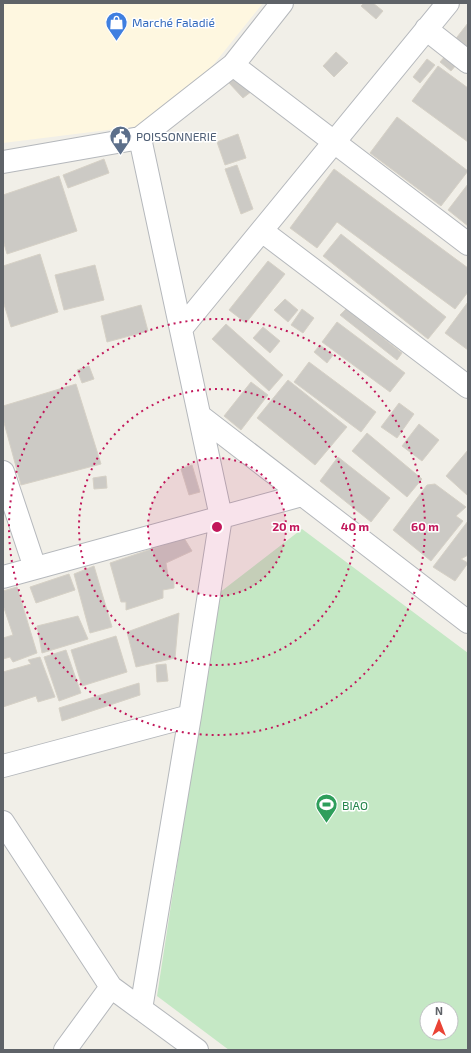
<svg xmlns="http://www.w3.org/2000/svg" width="471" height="1053" viewBox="0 0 471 1053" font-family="'Exo 2',sans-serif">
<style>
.commercial{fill:#fef7e0}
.green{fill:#c5e8c5;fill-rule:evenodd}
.building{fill:#cccac5;stroke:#d6d1c6}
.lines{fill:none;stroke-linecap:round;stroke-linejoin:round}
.minor-casing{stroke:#b5b8bc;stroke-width:24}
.minor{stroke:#fff;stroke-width:22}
.ring{fill:none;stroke:#c2185b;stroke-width:2;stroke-dasharray:2 4}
.labels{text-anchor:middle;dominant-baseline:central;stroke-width:3;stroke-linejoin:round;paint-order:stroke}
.shop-label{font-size:12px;fill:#366cbe;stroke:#fff;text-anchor:start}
.service-label{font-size:12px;fill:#4e5e75;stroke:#fff;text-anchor:start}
.leisure-label{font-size:12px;fill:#27864d;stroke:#fff;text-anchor:start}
.centre{fill:#c2185b;stroke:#fff;stroke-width:2}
.ring-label{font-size:12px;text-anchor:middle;font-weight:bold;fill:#c2185b;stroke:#fff;stroke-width:3;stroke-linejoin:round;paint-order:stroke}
</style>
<rect width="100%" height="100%" fill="#f1efe8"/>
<path class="commercial" d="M3,3h260l-62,77 -61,46 -137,17z"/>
<path class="green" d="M302,529l166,124v397h-239l-72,-54 62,-403zM427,1009h24v24h-24z"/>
<path class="building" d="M364,3h9l10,8 -7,8 -15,-13z
M468,23v29l-14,-11z
M336,52l12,11 -14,14 -11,-11z
M446,55l11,9 -6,7 -11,-9z
M427,59l8,6 -15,18 -7,-6z
M438,66l30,22v54l-56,-41z
M238,75l14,16 -9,7 -14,-15z
M397,117l71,54 -27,35 -71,-53z
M238,134l8,24 -21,7 -8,-23z
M104,159l5,14 -41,15 -5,-13z
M237,165l16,44 -12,5 -16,-45z
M334,169l134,99v24l-13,17 -118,-87 -20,26 -27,-20z
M59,176l18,55 -70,23 -4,-14v-45z
M468,184v42l-20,-16z
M341,234l105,83 -18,22 -105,-83z
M40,254l18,58 -47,15 -8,-26v-35z
M268,261l17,13 -39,49 -17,-13z
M95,265l9,35 -40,10 -9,-35z
M285,299l13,11 -10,12 -14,-12z
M468,302v48l-23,-17z
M141,305l7,26 -41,11 -6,-26z
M302,309l12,9 -11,15 -12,-8z
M346,309l56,44 -5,7 -57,-45z
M337,322l68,51 -15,19 -68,-50z
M226,324l57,51 -14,16 -57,-52z
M263,327l17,14 -10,12 -17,-15z
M320,345l13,10 -6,8 -13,-11z
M309,362l67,50 -15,20 -67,-50z
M89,366l5,13 -12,4 -5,-13z
M288,380l59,47 -32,38 -58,-47z
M251,382l17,13 -27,35 -17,-14z
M76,384l25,80 -80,21 -18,-66v-13z
M399,403l15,11 -17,24 -16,-11z
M419,424l20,16 -17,21 -20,-15z
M367,433l55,46 -15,18 -55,-46z
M468,450v44l-1,1 -21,-19z
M338,457l52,41 -19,24 -51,-41z
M192,465l8,27 -11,3 -8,-26z
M106,476l1,12 -13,1 -1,-11z
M435,484l31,23 -10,9 7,5 -32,40 -38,-31 34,-45z
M468,521v34l-7,4 7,4 -13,18 -22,-14z
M184,538l8,13 -26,12 2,13 6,5v7l-11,2v8l-37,12v-8h-5l-11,-39z
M94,566l18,61 -22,6 -16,-59z
M69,574l6,16 -39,13 -6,-16z
M17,587l20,66 -24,9 -3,-5 -7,2v-21l10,-3 -9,-27h-1v-17z
M179,613l-4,45 -39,9 -9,-35z
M78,616l10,23 -46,14 -5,-27z
M116,636l11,36 -45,14 -11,-36z
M66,650l15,43 -22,8 -15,-44z
M40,657l15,40 -17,5 -2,-6 -33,11v-35l28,-8 -3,-4z
M166,664l2,17 -11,1 -1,-17z
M139,683l1,12 -78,26 -3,-13z"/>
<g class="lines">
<defs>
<path id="minor" d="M426,29l42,33
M233,65l235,179
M140,138l81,379 -31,199 -49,293
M3,162l137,-24 93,-73 49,-62
M262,231l206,156
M181,329l267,-326
M200,416l268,206
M3,472l32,96
M3,577l299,-82
M3,766l187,-50
M3,822l108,165 86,63
M65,1050l46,-63"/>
</defs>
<use href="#minor" class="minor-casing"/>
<use href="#minor" class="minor"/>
</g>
<circle cx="217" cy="527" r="69" fill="#c2185b" fill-opacity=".12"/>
<g class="ring">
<circle cx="217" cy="527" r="69"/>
<circle cx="217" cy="527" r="138"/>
<circle cx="217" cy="527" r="208"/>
</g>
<defs>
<symbol id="shop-pin" viewBox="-11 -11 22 30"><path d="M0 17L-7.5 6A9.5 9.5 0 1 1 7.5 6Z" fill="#3f7fe0" stroke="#fff"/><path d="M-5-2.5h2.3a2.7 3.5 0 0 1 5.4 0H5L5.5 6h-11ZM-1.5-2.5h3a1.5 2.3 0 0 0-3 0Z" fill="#fff"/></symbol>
<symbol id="civic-pin" viewBox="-11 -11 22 30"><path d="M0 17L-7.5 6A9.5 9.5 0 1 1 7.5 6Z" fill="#5c6f8a" stroke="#fff"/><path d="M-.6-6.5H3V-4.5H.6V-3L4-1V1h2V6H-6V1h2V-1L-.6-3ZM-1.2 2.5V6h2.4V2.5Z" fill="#fff"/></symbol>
<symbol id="stadium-pin" viewBox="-11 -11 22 30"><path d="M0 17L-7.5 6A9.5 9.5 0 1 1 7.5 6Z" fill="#2e9e5b" stroke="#fff"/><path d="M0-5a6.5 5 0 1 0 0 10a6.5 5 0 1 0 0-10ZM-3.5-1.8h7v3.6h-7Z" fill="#fff"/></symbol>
</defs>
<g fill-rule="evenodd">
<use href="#shop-pin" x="104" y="10" width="25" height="34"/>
<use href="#civic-pin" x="108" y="124" width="25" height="34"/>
<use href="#stadium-pin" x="314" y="792" width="25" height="34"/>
</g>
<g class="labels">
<g class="shop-label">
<text x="132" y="22">Marché Faladié</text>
</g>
<g class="service-label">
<text x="136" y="136">POISSONNERIE</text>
</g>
<g class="leisure-label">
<text x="342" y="805">BIAO</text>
</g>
</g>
<circle cx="217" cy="527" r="6" class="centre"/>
<g class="ring-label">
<text x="286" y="531">20 m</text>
<text x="355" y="531">40 m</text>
<text x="425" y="531">60 m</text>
</g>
<rect width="471" height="1053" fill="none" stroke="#5f6368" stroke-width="8"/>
<g transform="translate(439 1021)"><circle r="19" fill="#ffffff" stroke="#bfc1c3"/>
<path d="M0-3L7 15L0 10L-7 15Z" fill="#ea4335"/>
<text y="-6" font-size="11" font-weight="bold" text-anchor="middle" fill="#5f6368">N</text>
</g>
</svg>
